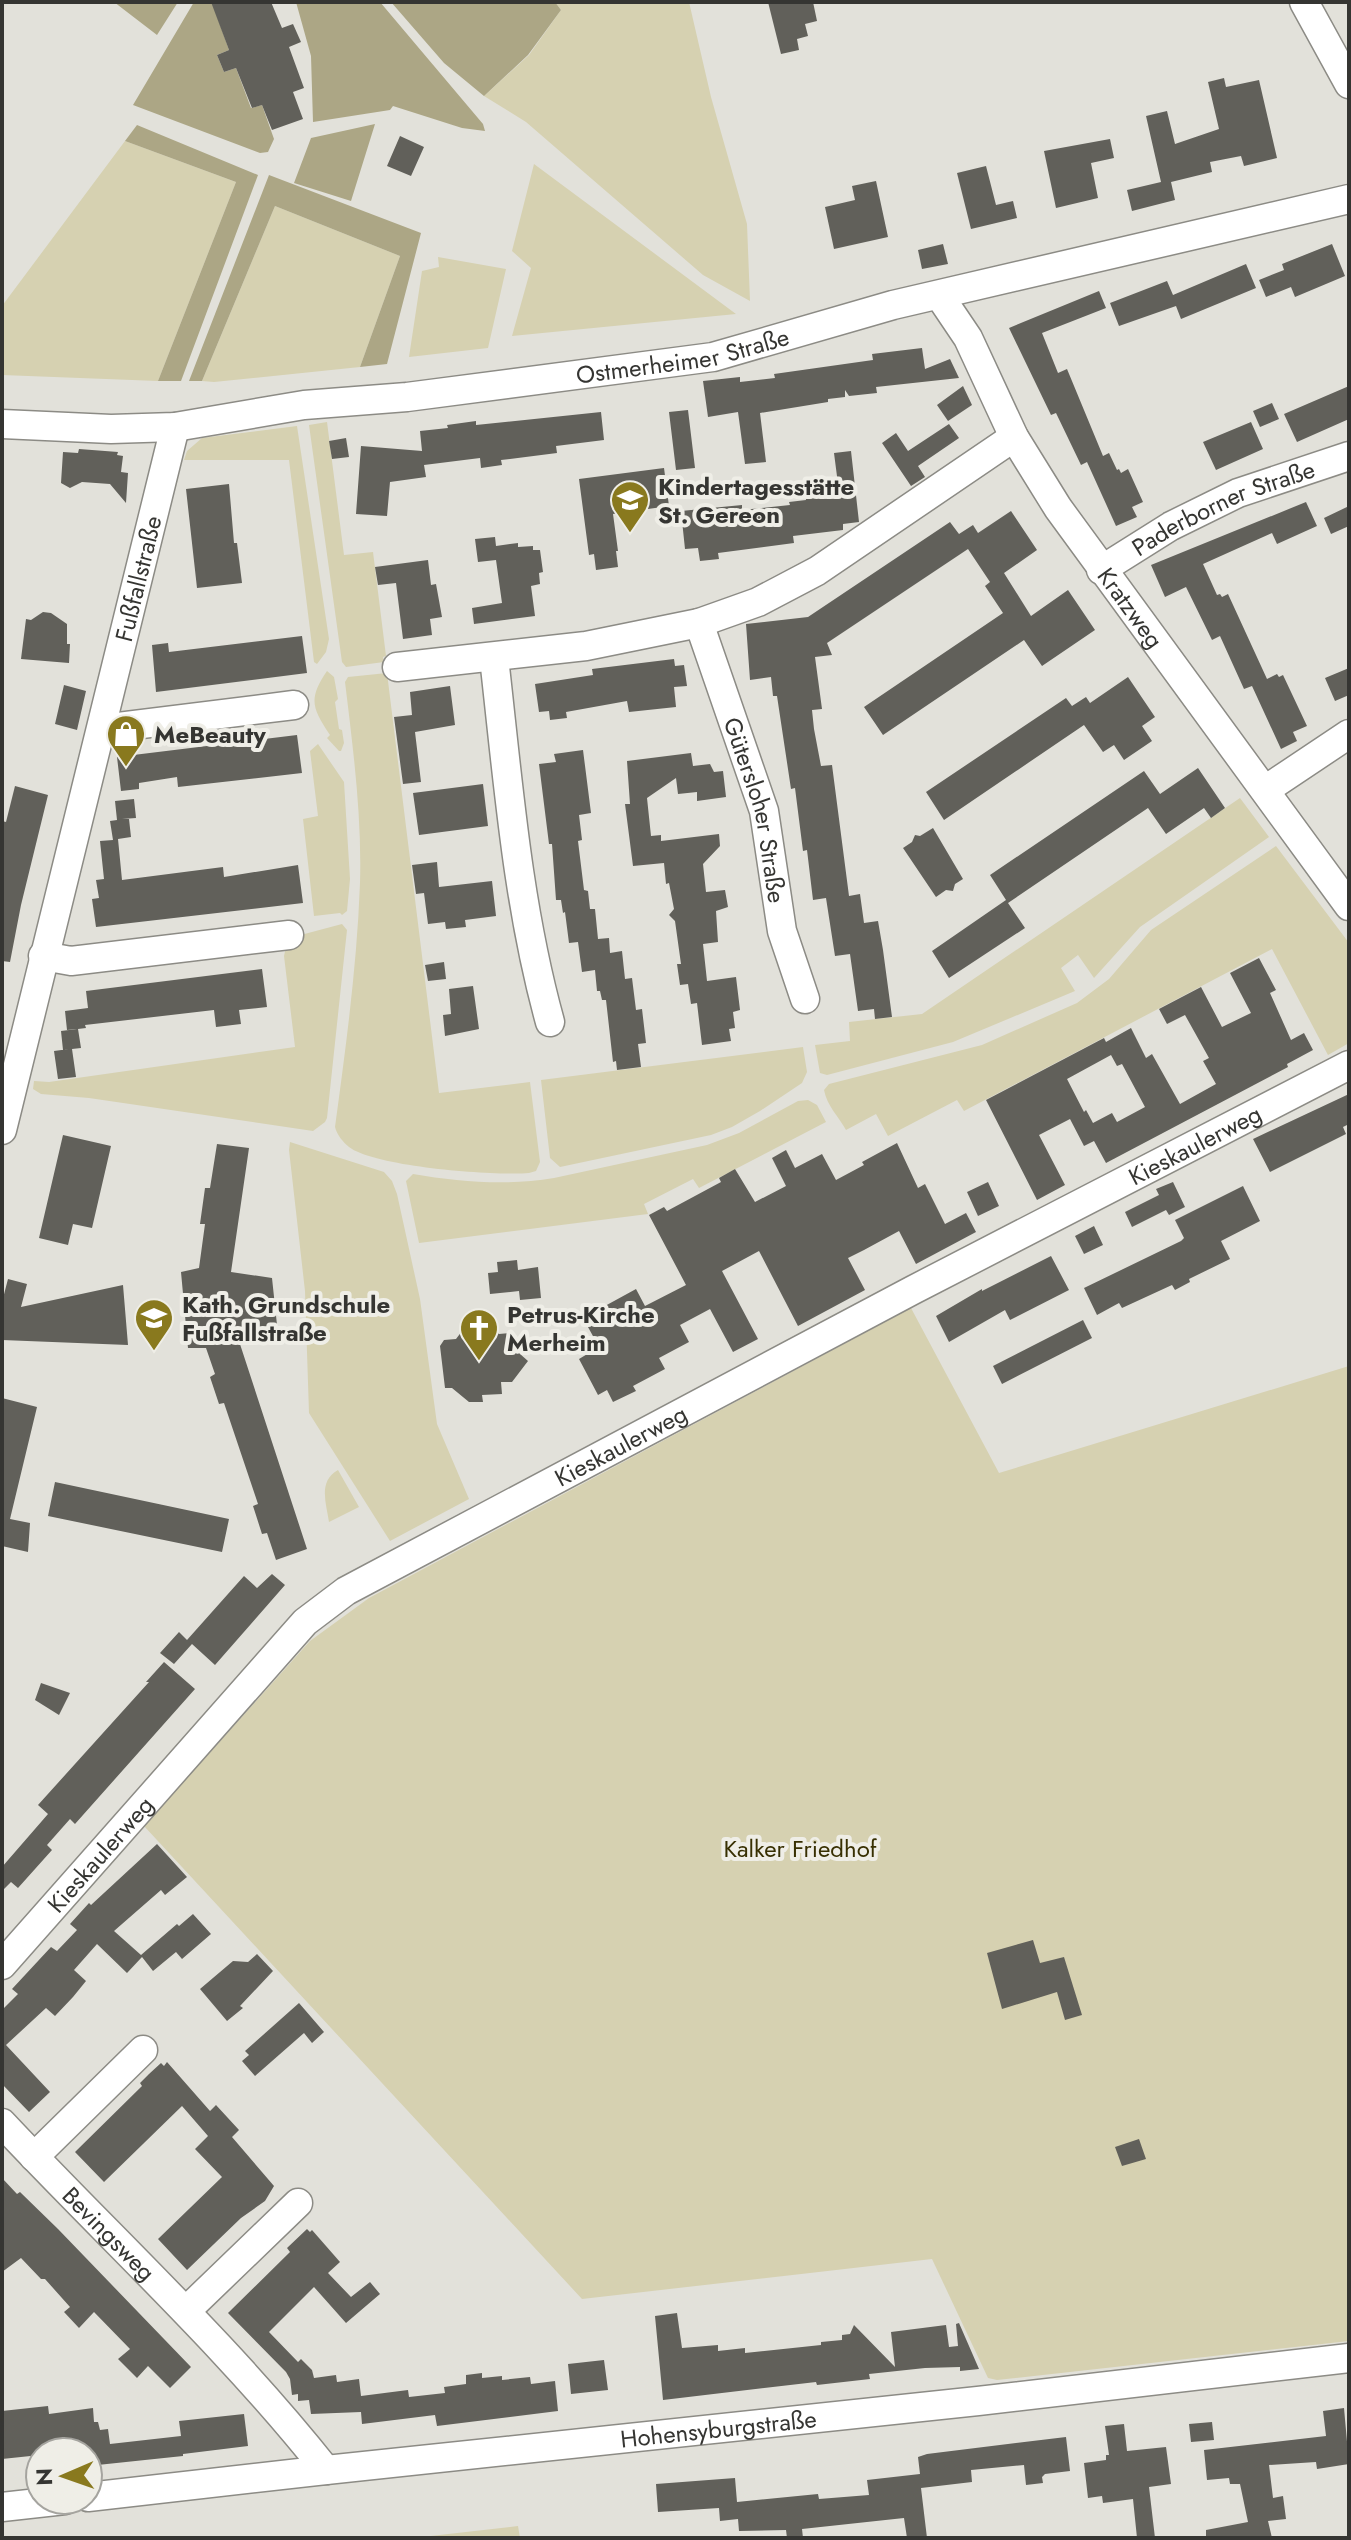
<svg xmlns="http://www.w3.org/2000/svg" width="1351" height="2540" viewBox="0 0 1351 2540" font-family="Jost,sans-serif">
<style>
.green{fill:#d6d1b1}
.forest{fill:#aca685}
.building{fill:#61605a;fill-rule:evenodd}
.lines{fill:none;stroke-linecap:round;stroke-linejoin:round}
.minor-casing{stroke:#8c8b85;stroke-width:31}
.minor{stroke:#fff;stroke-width:28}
.labels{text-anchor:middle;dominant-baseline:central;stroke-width:8;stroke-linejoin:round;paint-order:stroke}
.street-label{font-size:24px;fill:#353532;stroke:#efeee7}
.poi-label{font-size:24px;font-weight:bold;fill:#353532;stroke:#efeee7;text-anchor:start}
.park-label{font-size:24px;fill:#383003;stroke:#efeee7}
</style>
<rect width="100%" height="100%" fill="#e2e1da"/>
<path class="green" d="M555,2h134l22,95 36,127 3,77 -47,-26 -177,-153 -42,-26 45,-41 32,-45z
M125,141l111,41 -78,199 -156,-6v-69z
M534,164l202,150 -224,22 19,-68 -19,-17z
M275,206l125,50 -40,111 -146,15 -12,-1z
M438,257l68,12 -18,79 -79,9 13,-86 17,-4z
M327,422l17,133 29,-3 13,104 -3,1 1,5 -38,5 -4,-5 -33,-237z
M297,426l32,213 -3,13 -9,12 -3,-2 -25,-202h-105l3,-9 15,-13z
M327,671l7,6 4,22 -3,3 4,27 3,1 2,13 -3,8h-2l-12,-13 3,-3c-18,-27 -22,-36 -3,-64z
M387,673l52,420 91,-11 10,80 -4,9 -7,2c-34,3 -154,-6 -180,-26 -6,-5 -12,-12 -14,-20 11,-81 22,-162 25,-244 2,-67 -7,-135 -15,-201l3,-5z
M318,744l26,38 6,97 -3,32 -5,4 -2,-2 -26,3 -11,-97 15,-3 -8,-65z
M1240,798l29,39 -129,90 -46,51 -16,-23 -17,13 14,23 -122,51 -126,33 -7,-2 -5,-28 35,-4 -1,-19 73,-8z
M1276,846l73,97v100l-21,12 -56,-106 -308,162 -7,-11 -69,36 -12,-22 -30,16c-7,-13 -19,-24 -22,-40l5,-6 153,-39 95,-42 32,-24 42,-49z
M342,924l5,6 -20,188 -2,4 -12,9 -224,-33 -48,-4 -8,-5 1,-8 15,1 246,-35 -11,-91 2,-9 11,-11z
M803,1047l4,25 -5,11 -42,28 -28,16 -21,8 -151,32 -10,-9 -9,-78z
M808,1100l9,5 9,17 -127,66 -6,-9 -49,25 4,10 -229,29 -13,-62 7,-7c47,8 94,12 141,4l153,-33 32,-12 59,-32z
M290,1142l94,30 8,9 5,13 23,105 17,125 32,75 -79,42 -81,-128 -4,-122 -16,-141z
M911,1308l88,165 350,-107v975l-352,39 -9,-2 -56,-119 -350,40 -438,-473 166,-185 59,-43z
M338,1470l21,37 -30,15c-3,-19 -11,-41 9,-52z
M518,2526l2,12h-107z"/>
<path class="forest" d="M114,2h64l-21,33z
M194,2h18l17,48 -12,5 7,17 12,-4 15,40 11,-3 12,34 -6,13 -8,1 -127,-48z
M296,2h84l103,122 2,7 -23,-3 -69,-22 -3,4 -77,12 -2,-66z
M391,2h164l6,8 -33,45 -44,41 -40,-33z
M375,124l-24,77 -57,-18 17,-45z
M137,125l121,50 -77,206h-23l78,-199 -111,-41z
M269,175l152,58 -34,131 -27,3 40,-111 -125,-50 -73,175h-13z"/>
<path class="building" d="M211,2h60l11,26 11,-4 8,18 -12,5 15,41 -11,4 10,27 -31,11 -10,-25 -10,3 -16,-40 -12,4 -7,-17 12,-5z
M768,2h45l4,19 -12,3 3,12 -11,3 2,11 -18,4z
M1224,78l2,9 33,-7 18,78 -33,8 -3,-10 -31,6 2,10 -41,10 4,18 -43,11 -5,-21 34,-8 -15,-66 21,-5 8,33 44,-15 -11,-47z
M400,136l24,11 -13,29 -24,-10z
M1110,139l4,19 -23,5 7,35 -42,10 -12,-57z
M986,166l10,39 17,-4 4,17 -46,11 -14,-56z
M876,181l12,56 -54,12 -9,-42 30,-7 -3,-14z
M943,244l5,20 -26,5 -4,-19z
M1332,244l13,32 -50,21 -4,-10 -25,10 -7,-17 25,-10 -2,-6z
M1246,264l10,24 -75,31 -5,-13 -57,20 -9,-23 57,-22 6,14z
M1099,291l7,17 -64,25 16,40 9,-4 36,87 6,-3 8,17 2,-1 2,4 7,-4 15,33 -11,5 5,10 -21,9 -29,-64 -6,3 -25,-52 -5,2 -42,-87z
M922,348l3,21 25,-10 9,19 -83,9 1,6 -28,3 -4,-6v7l-17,2v3l-68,11 6,49 -21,2 -7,-52 -30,5 -5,-36 37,-4v5l35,-4 -1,-4 99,-14 -1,-6z
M963,386l9,19 -24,16 -11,-16z
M1349,386v33l-52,23 -13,-28z
M1272,403l7,16 -19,8 -7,-16z
M688,410l7,58 -19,2 -7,-58z
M601,412l3,28 -48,6 1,7 -56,7 1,5 -21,3 -1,-10 -56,7 2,12 -36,5 -3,34 -31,-2 5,-68 61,5 -2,-20 28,-3 -1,-3 29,-4v4z
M1251,422l12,27 -47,21 -13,-28z
M949,424l10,14 -41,28 7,11 -14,9 -29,-43 14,-10 12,18z
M346,438l3,19 -17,2 -3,-18z
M79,449l39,3 -1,3 6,1 -2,16 7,1 -2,30 -16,-19 -28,-2 -12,6 -9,-5 2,-31 15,1z
M851,451l8,71 -16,2v6l-50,6 1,7 -76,10 1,6 -19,2 -2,-13 -13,1 -4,-38 61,-6v5l48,-5 -1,-3 17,-2 -1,-12 33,-4 -4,-31z
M664,468l5,38 -56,8 5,37h-2l2,16 -22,3 -2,-16 -5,1 -10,-76z
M229,484l5,59h3l5,40 -45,5 -11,-99z
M1306,502l11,24 -40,18 -5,-11 -69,31 14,31 3,-1 2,3 6,-3 39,85 10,-5 2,3 4,-2 24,51 -14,6 4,9 -16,8 -29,-63 -8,3 -24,-53 -8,4 -26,-53 -21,10 -14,-32z
M1349,506v20l-18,8 -7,-16z
M1011,511l26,39 -33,23 27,43 37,-26 27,40 -53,36 -18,-26 -141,95 -19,-28 139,-94 -18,-27 5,-4 -22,-33 -141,94 5,12 -17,2 7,52 -10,1 2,19 7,37 11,-1 17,131 11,-2 4,29 14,-2 5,29 9,67 -17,2 -1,-10 -16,2 -8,-57 -15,2 -9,-58 -13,2 -6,-50 -4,1 -8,-63 -4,1 -14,-93h-4l-2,-19 -21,3 -4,-56 62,-7 142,-95 9,12 14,-9 5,8z
M495,537l1,9 22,-3v4l15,-1v4h7l3,22 -4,1 1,11 -9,2 4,30 -61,8 -2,-16 30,-5 -6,-43 -18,2 -3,-23z
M428,560l3,25 5,-1 6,33 -12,2 2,16 -29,4 -7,-56 -18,2 -3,-18z
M43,612l8,1 16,11v20h3l-1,19 -48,-4 5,-40 5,1z
M302,636l5,37 -151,19 -4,-47 16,-2 1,9z
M674,659l1,7 9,-1 3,21 -13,1 2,20 -47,5 -2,-11 -61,11 1,6 -17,2 -1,-9 -10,1 -4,-28 58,-9 -1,-6z
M1349,668v27l-14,6 -10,-23z
M1128,677l27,40 -13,9 10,15 -28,19 -10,-15 -11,7 -19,-27 -140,95 -18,-28 140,-94 6,8 14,-9 4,6z
M64,685l22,6 -9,39 -22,-6z
M450,686l5,39 -40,7 6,50 -18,2 -9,-67 18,-2 -2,-23z
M297,735l5,38 -124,14 -1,-10 -38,6v6l-18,2 -4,-34z
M583,750l8,63 -12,2 3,25 -4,1 6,49 4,1 2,18h5l3,30 11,-1 1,15 12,-2 3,28 7,-1 4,32 6,-1 4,34 -8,1 3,23 -24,3 -1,-9 -3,1 -7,-62h-4l-2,-9h-3l-2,-21 -13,2 -4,-30 -9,1 -4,-31 -2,1 -2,-13h-5l-4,-56h-3l-10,-80 17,-2 -2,-8z
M691,753l2,13 17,-2 4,8 9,-1 3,26 -29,4v-9l-19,2 -2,-16 -29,20 4,38 10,-1v6l58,-7 1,12 -17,18 3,28 19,-2 3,17 -12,4 2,31 -15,2 4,37 29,-4 4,33 -7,2 2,16 -6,1 2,12 -29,4 -5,-42 -6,1 -3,-20 -8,1 -3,-21h4l-6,-43 -6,-6 5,-6 -5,-26 -3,1 -2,-21 -31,3 -8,-62h5l-3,-43z
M1198,768l27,40 -14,10 -7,-10 -38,26 -18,-26 -140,95 17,25 -76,50 -17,-27 74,-51 -16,-25 154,-104 16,23z
M483,784l5,42 -69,9 -6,-42z
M15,786l33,9 -27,110 -11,57 -8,-1v-140l4,1z
M134,799l2,19 -14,1h7l2,18 -13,2 4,41 101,-13 1,10 74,-12 5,38 -207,24 -4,-28 7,-1 -3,-18 8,-1 -4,-38 13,-1 -3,-19 7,-1 -2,-19z
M933,828l30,51 -8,5 -2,7 -7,-1 -10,7 -33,-49 9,-6 3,-7 5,1z
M437,862l2,25 53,-6 4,35 -31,4 1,7 -20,2 -1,-7 -17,2 -4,-31 -8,1 -4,-29z
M1259,958l17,32 -6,3 21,47 13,-7 9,17 -26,14 1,3 -182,96 -12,-22 -10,5 -14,-27 -31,16 26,50 -28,15 -51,-100 118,-62 2,4 25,-14 15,30 6,-4 28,50 36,-20 -13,-23 6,-3 -24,-43 -18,9 -8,-15 42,-22 21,40 29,-14 -21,-40zM1111,1055l6,11 5,-2 23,43 -28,15 -5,-9 -19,10 -7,-13 -2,2 -17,-33z
M444,962l2,17 -18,2 -3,-16z
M262,969l5,38 -28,3 2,14 -25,3 -2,-17 -129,15 1,3 -8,1 3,19 -9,1 4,28 -18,2 -4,-28 15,-2 -6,1 -2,-19 16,-2 -10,1 -2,-19 23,-3 -2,-17z
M473,986l6,43 -34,7 -2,-21 8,-1 -2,-25z
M1349,1094v30l-6,3 3,7 -76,38 -17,-33z
M63,1135l48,11 -19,82 -19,-4 -5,21 -29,-7z
M897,1143l21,45 7,-4 20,40 21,-11 10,19 -60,32 -17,-33 -35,19 -16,8 17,32 -67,36 -39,-75 -37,20 36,68 -25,13 -23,-43 -30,16 9,17 -30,16 6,11 -32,17 3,5 -23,11 -6,-12 -9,5 -19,-36 20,-12 -16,-29 53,-29 9,17 41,-21 -37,-70 15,-8 3,4 54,-29 -2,-4 16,-9 20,33 31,-16 -14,-28 14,-8 9,18 27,-14 14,26 28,-15 -2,-3z
M217,1144l32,4 -18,124 41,6 5,47 -39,13 69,211 -31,11 -9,-27 -5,1 -9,-28 5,-2 -34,-101 -5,1 -9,-27 5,-3 -9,-26h-18l-7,-76 18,-4 6,-44h-5l5,-36h5z
M988,1182l11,24 -21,10 -11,-24z
M1173,1182l12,25 -16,8 -3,-5 -34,17 -7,-15 34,-17 -3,-6z
M1243,1186l17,35 -39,20 9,18 -41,20 1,3 -15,8 -3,-5 -50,23 -3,-5 -22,12 -13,-27 97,-47 3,-3 -9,-18z
M1094,1226l9,19 -19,9 -9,-18z
M1051,1256l18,34 -59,30 -5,-10 -56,32 -13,-26 46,-27v2z
M517,1260l1,10 20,-3 3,31 -21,2 -1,-9 -29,3 -2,-21 10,-1 -1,-10z
M8,1279l19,5 -6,23 102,-22 5,60 -126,-5v-38z
M1083,1320l9,18 -90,46 -9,-18z
M488,1325l11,9 11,-1 1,13 17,15 -16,21h-11l1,12 -20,1 1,7h-14l-17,-14h-7l-5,-42 4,-6 12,-1 9,-12z
M2,1398l35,9 -27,112 20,4 -2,29 -26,-6z
M55,1482l174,37 -7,33 -174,-36z
M272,1574l13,11 -70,80 -23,-21 -18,20 -14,-11 19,-21 8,8 57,-64 13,12z
M164,1662l31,27 -120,135 -5,-5 -23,26 5,5 -34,38 -7,-6 -9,9v-24l46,-53 -10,-9 111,-123h-3z
M41,1683l29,10 -11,22 -24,-15z
M157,1844l30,33 -22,18 -4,-5 -47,41 27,24 36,-31 2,2 14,-12 18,20 -29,25 -6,-7 -23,19 -11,-14 -15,16 -30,-29 -23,26 12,11 -13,16 -18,19 -9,-8 -40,37 44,47 -21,20 -27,-28v-74l16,-16 -6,-5 39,-42 6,4 20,-21 -7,-6 19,-21 2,2z
M1033,1940l7,23 24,-6 18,58 -17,5 -8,-28 -55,17 -15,-56z
M257,1954l16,17 -33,35 3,2 -16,13 -27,-32 33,-28 15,1z
M299,2003l25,29 -12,11 -8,-10 -49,43 -13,-15 7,-6 -4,-4z
M167,2062l43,49 6,-6 23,25 -7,7 42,49 -9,15 -24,17 -54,52 -29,-31 64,-62 -27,-28 13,-13 -26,-30 -78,76 -29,-30 67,-66 -2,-3 9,-9 12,-11 3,3z
M1139,2139l7,20 -24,7 -7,-19z
M2,2178l15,16 3,-2 38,37 133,138 -21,21 -22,-22 -11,12 -19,-19 12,-10 -36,-37 -15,16 -15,-16 6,-5 -25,-28h-4l-20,-21 -19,14z
M307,2229l3,3 2,-2 28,32 -12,11 23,24 19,-15 10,12 -34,29 -32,-36 -45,45 29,30 3,-3 11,11 2,8 22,-3 1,7 22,-3 2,17 47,-6 1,7 36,-4 -1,-6 22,-3v-9l16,-2v5l20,-2v4l28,-3 1,7 24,-3 3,30 -121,15 -2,-11 -73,9 -1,-12 -50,2 -2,-14 -11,1v-7l-6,1 -2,-16 -4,-7 -58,-59 62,-61 -3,-4z
M677,2313l5,35 36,-3v6l27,-3v5l76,-8v-3l21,-2v-5l8,-1 4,-9 41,42 -4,-35 55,-7 3,22 9,-1 -2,-22 3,-1 20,46 -19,2v-4l-35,1 -56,6 1,5 -53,6 -1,-3 -153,18 -8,-84z
M604,2360l4,30 -37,4 -3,-30z
M48,2406l1,8 44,-6 1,14h4l2,8 8,-1 2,15 71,-8 -2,-15 65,-7 4,32 -65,8v2l-95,10v-14h-48v3l-38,4v-48z
M1344,2408l5,56 -32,5 -1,-7 -47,3 4,33 10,-2 3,23 -18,2 4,17h-66v-8l42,-8 -8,-38h-10l-1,-6 -22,2 -3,-30 122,-14 -3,-25z
M1212,2422l2,18 -23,2 -2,-18z
M1124,2424l3,27 39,-4 5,37 -22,3 6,51h-18l-4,-39 -30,4 -1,-7 -14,2 -4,-35 22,-3v-5h3l-4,-29z
M1066,2437l4,34 -25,3 -3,3 1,6 -17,2 -2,-20 -53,5 1,12 -51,6 6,50h-20l-3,-20 -102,11 1,9h-16l-1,-8 -47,1 -1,-12 -18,2 -1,-13 -61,4 -2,-28 79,-6 2,24 81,-8 1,5 50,-4 -2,-15 53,-6 -2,-17 9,-3z"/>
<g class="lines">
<defs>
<g id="minor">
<path d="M1304,2l45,82"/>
<path id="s1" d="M939,295l29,43 46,99 44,71 291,398"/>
<path id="s2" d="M2,424l109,5 64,-2 129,-22 103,-8 306,-40 180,-52 456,-106"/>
<path id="s3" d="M1101,570l70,-44 67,-33 111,-37"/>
<path id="s4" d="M699,623l65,188 18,120 23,68"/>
<path d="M494,658c14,122 23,245 56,364"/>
<path d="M397,667l189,-21 113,-23 59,-21 59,-31 197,-134"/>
<path d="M102,729l192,-24"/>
<path d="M1265,790l84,-56"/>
<path d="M43,956l28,5 218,-26"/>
<path id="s5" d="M2,1130l173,-703"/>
<path id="s6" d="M2,1965l303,-343 41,-31 567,-301 436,-225"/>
<path id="s7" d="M2,2123c108,115 225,222 324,347"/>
<path d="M34,2157l109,-107"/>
<path d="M186,2311l112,-108"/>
<path id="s8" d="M88,2497l238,-27 652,-69 371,-43"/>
<path d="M2,2507l63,-7"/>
</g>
</defs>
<use href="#minor" class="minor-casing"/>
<use href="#minor" class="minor"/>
</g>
<defs>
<symbol id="school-pin" viewBox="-11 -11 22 30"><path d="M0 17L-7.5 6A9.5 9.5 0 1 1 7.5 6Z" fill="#89791e" stroke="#efeee7"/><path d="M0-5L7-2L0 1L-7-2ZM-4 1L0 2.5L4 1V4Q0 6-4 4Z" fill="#fff"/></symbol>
<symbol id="shop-pin" viewBox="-11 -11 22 30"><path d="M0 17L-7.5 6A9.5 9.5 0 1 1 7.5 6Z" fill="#89791e" stroke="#efeee7"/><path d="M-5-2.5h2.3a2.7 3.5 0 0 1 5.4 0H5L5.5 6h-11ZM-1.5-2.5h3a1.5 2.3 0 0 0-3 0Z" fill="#fff"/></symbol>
<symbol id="church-pin" viewBox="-11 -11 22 30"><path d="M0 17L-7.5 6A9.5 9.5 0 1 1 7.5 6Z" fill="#89791e" stroke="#efeee7"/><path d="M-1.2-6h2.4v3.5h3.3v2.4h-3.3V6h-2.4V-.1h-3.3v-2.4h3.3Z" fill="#fff"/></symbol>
</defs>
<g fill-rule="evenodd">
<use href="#school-pin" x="608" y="478" width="44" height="60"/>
<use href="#shop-pin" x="104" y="712" width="44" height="60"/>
<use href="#school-pin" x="132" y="1296" width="44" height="60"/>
<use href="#church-pin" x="457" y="1306" width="44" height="60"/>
</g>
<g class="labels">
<g class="street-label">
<text stroke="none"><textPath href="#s2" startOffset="686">Ostmerheimer Straße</textPath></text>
<text stroke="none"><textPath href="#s3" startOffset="138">Paderborner Straße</textPath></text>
<text stroke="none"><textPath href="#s5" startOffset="568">Fußfallstraße</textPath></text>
<text stroke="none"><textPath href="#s1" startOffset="368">Kratzweg</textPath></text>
<text stroke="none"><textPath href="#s4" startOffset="196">Gütersloher Straße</textPath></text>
<text stroke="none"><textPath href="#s6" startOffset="1468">Kieskaulerweg</textPath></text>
<text stroke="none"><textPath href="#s6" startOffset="820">Kieskaulerweg</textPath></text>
<text stroke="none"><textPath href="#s6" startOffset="148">Kieskaulerweg</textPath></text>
<text stroke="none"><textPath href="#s7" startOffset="154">Bevingsweg</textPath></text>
<text stroke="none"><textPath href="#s8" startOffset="634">Hohensyburgstraße</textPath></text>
</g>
<g class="poi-label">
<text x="658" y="486">Kindertagesstätte<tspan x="658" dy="28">St. Gereon</tspan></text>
<text x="154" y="734">MeBeauty</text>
<text x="182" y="1304">Kath. Grundschule<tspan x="182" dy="28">Fußfallstraße</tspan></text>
<text x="507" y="1314">Petrus-Kirche<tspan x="507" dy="28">Merheim</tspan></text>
</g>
<g class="park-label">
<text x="800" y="1848">Kalker Friedhof</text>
</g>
</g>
<rect width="1351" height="2540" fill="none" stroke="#353532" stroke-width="8"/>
<g transform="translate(64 2476) rotate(268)"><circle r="38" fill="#efeee7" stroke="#a5a49f" stroke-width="2"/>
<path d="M0-6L14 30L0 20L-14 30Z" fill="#89791e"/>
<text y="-12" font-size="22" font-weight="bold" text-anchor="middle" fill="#353532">N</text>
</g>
</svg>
